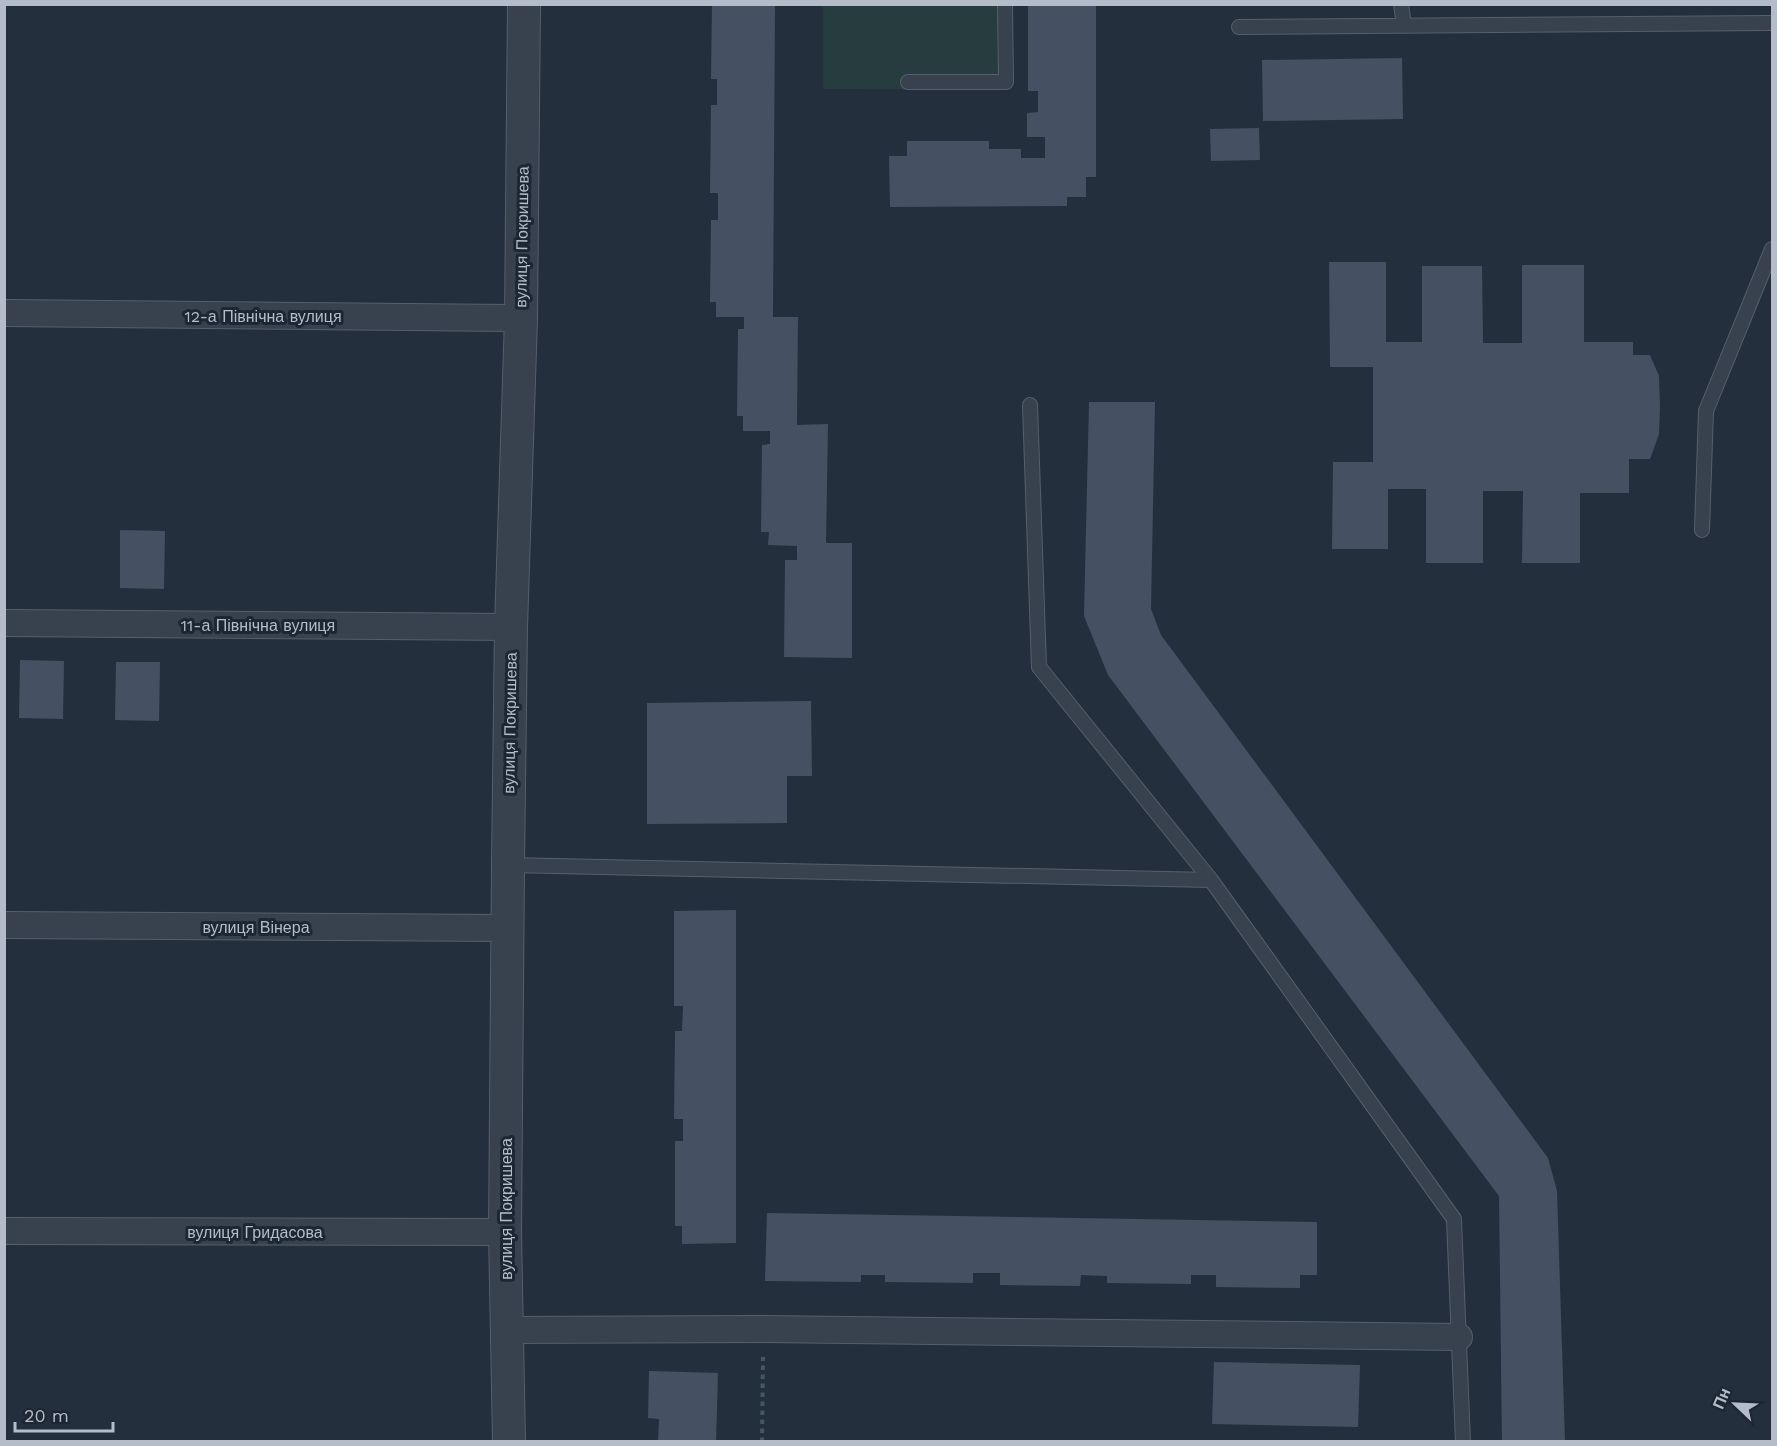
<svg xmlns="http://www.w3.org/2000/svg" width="1777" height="1446" viewBox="0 0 1777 1446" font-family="'Work Sans',sans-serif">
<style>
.green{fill:#263c3f}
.building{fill:#455162}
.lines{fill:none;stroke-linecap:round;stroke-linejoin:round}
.service-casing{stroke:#565f6c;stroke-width:16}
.minor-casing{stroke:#565f6c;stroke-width:28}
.tertiary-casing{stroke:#565f6c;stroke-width:34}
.path{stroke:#44595c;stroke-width:4;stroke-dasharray:4.5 4.5;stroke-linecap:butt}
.service{stroke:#38414e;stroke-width:14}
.minor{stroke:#38414e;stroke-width:26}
.tertiary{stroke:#38414e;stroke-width:32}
.labels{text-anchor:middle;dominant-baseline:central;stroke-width:6;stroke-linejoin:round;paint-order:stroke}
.street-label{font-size:16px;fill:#b4bcc9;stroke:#1d2633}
</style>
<rect width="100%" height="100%" fill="#242f3e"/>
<path class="green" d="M823,5h177l-1,85 -176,-1z"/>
<path class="building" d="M712,4h63l-2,313h25l-1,108 31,-1 -2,119h26v115l-68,-1 1,-97h12v-14l-29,-1 1,-13h-8l1,-87 8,-1v-13h-27v-15h-6l1,-87h6v-12h-28v-15h-6l1,-82h7v-27h-8l1,-88h6v-26h-6z
M1028,4h68v173h-10v20h-19v9l-177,1 -1,-51h18v-15h82v8h32v9h24v-21h-18v-24l11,-1v-21h-10z
M1402,58l1,61 -140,2 -1,-61z
M1259,128l1,32 -49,1 -1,-32z
M1329,262h57v80h36v-76h60l1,77h39v-78h62v77h49v13h17l9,21 1,31 -1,27 -9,25h-21v34h-49v70h-58l1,-72h-40v72h-57v-74h-38v60h-56l1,-87h40v-95h-43z
M1089,402h66l-4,207 10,26 387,523 9,33 8,251h-63l-3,-246 -391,-521 -24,-59z
M120,530l45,1 -1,58 -44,-1z
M20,660l44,1 -1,58 -44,-1z
M116,662h44l-1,59 -44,-1z
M811,701l1,75h-25v47l-140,1v-121z
M736,910v333l-54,1v-18h-7v-85h8v-22h-9l1,-88h7l1,-25h-9v-95z
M767,1213l550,9v53h-17v13l-84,-1v-12h-25v9l-84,-1v-7l-26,-1 -1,11 -80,-1v-12h-27v10l-88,-1v-7h-24v7l-96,-1z
M1214,1362l146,3 -2,62 -146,-3z
M649,1371l69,2 -2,69h-58l1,-23 -11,-1z"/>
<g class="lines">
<defs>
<path id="service" d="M1401,4l3,22
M1239,27l533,-4
M908,82h98l-1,-78
M1030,405l9,262 172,213 243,339 9,223
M1702,530l4,-119 66,-162
M508,865l703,15"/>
<path id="minor" d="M4,313l517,5
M4,623l507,4
M4,925l503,3
M4,1231l501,1
M507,1330l256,-1 696,8"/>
<path id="tertiary" d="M509,1442l-4,-210 3,-367 3,-238 10,-309 3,-314"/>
</defs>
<use href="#service" class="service-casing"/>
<use href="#minor" class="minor-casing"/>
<use href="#tertiary" class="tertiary-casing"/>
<path class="path" d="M762,1442l1,-85"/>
<use href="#service" class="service"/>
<use href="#minor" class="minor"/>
<use href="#tertiary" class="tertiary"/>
</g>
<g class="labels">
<g class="street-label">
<text transform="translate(522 237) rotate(-89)">вулиця Покришева</text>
<text x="263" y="316">12-а Північна вулиця</text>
<text x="258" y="625">11-а Північна вулиця</text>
<text transform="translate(510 723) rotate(-89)">вулиця Покришева</text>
<text x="256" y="927">вулиця Вінера</text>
<text transform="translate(506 1209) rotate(-90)">вулиця Покришева</text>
<text x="255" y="1232">вулиця Гридасова</text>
</g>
</g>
<rect width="1777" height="1446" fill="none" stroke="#b4bcc9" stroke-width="12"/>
<g transform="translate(1735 1404) rotate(293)" stroke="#1d2633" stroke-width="4.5" paint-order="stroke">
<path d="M0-4.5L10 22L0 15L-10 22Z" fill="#b4bcc9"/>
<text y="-9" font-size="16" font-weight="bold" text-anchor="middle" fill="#b4bcc9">Пн</text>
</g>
<path d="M15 1422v9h98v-9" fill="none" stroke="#b4bcc9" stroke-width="3"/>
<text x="24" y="1422" font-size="18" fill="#b4bcc9" stroke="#1d2633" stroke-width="4.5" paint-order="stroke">20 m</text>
</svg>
